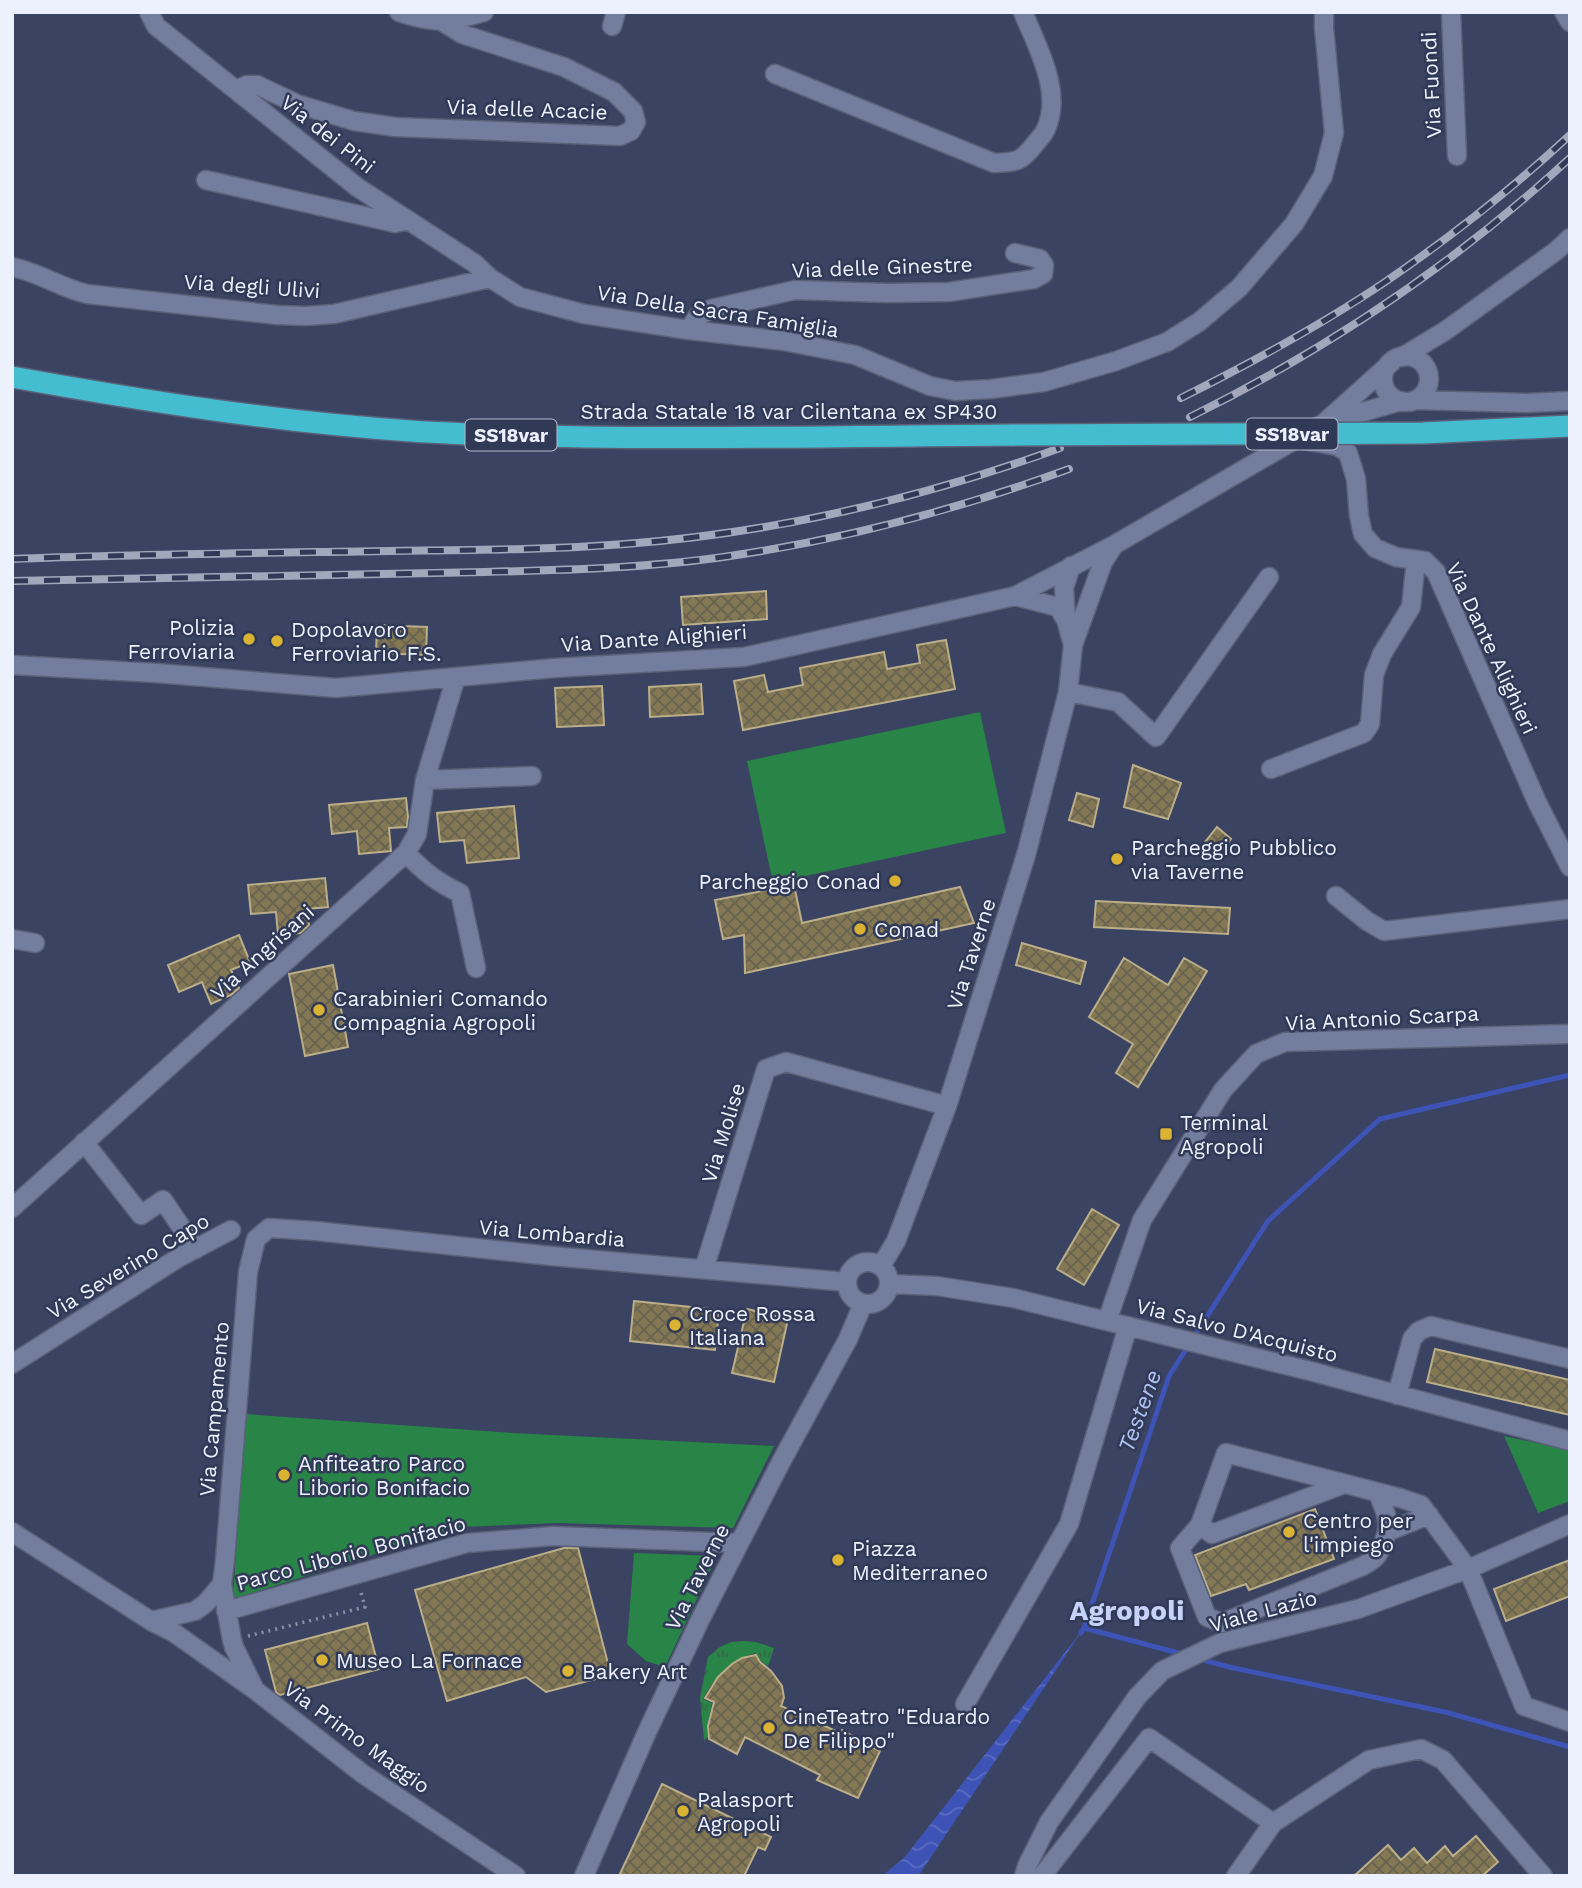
<svg xmlns="http://www.w3.org/2000/svg" width="1582" height="1888" viewBox="0 0 1582 1888" font-family="'Work Sans',sans-serif">
<style>
.grass{fill:url(#grass-tufts)}
.park{fill:#298447}
.water{fill:url(#water-waves)}
.lines{fill:none;stroke-linecap:round;stroke-linejoin:round}
.stream{stroke:#3e53b6;stroke-width:5}
.building{fill:url(#building-cross-hatch);stroke:#bbae89;stroke-width:2}
.minor-casing{stroke:#5a6179;stroke-width:21}
.highway-casing{stroke:#5a6179;stroke-width:24}
.path{stroke:#8b92a7;stroke-width:3.5;stroke-dasharray:2 5;stroke-linecap:butt}
.minor{stroke:#737e9f;stroke-width:18}
.highway{stroke:#45bdd0;stroke-width:21}
.rail-casing{stroke:#a2a8bb;stroke-width:8}
.rail{stroke:#303956;stroke-width:5;stroke-dasharray:16;stroke-linecap:butt}
.highway-bridge-casing{stroke:#5a6179;stroke-width:24;stroke-linecap:butt}
.highway-bridge{stroke:#45bdd0;stroke-width:21}
.poi-dot{fill:#dbb333;stroke:#303956;stroke-width:2.5}
.labels{text-anchor:middle;dominant-baseline:central;stroke-width:5;stroke-linejoin:round;paint-order:stroke}
.shield{fill:#303956;stroke:#b4bacb;stroke-width:2}
.shield-label{font-size:19px;font-weight:bold;fill:#edf1fd}
.street-label{font-size:21px;fill:#edf1fd;stroke:#303956}
.poi-label{font-size:21px;fill:#edf1fd;stroke:#303956;text-anchor:start}
.water-label{font-size:23px;font-style:italic;fill:#afc0f3;stroke:#303956}
.district-label{font-size:28px;font-weight:bold;fill:#c6d2f7;stroke:#303956}
</style>
<defs>
<pattern id="grass-tufts" width="24" height="20" patternUnits="userSpaceOnUse" patternTransform="scale(1.75)"><rect width="24" height="20" fill="#298447"/><path d="M3 7l-1-3M5 7V3M7 7l1-3M15 17l-1-3M17 17v-4M19 17l1-3" fill="none" stroke="#366949"/></pattern>
<pattern id="water-waves" width="16" height="10" patternUnits="userSpaceOnUse" patternTransform="scale(1.75)"><rect width="16" height="10" fill="#3e53b6"/><path d="M0 5q4-4 8 0t8 0" fill="none" stroke="#5a6cc1"/></pattern>
<pattern id="building-cross-hatch" width="8" height="8" patternUnits="userSpaceOnUse" patternTransform="scale(1.75)"><rect width="8" height="8" fill="#837754"/><path d="M0 0l8 8M0 8l8-8" fill="none" stroke="#686250"/></pattern>
</defs>
<rect width="100%" height="100%" fill="#3a4361"/>
<path class="grass" d="M743,1641l13,1 18,6 -6,18 -6,-4 -7,-9c-24,7 -40,23 -52,46l9,4 -5,24 1,10 -4,3 -4,-42 8,-41 12,-10 11,-5z"/>
<path class="park" d="M980,712l26,121 -233,50 -26,-122z
M245,1414l267,19 262,13 -41,82 -176,-5 -96,4 -228,72z
M1504,1436l66,14v51l-32,12z
M634,1553l83,3 -52,111 -19,-6 -19,-17z"/>
<path class="water" d="M1084,1628l-165,247 -37,1 22,-18z"/>
<g class="lines">
<path class="stream" d="M1084,1628l102,27
M1081,1633l3,-5 85,-252 99,-155 112,-102 190,-44
M1199,1659l30,8 216,45 125,35"/>
</g>
<path class="building" d="M766,591l1,28 -84,6 -2,-28z
M377,625l50,2 -1,28 -50,-2z
M946,640l9,49 -212,41 -9,-49 30,-6 4,17 35,-7 -3,-17 31,-6 53,-10 3,17 33,-6 -3,-18z
M701,684l2,30 -53,3 -1,-30z
M602,686l2,39 -47,2 -2,-39z
M1133,765l48,18 -13,36 -44,-12z
M1077,793l22,6 -6,28 -24,-7z
M406,798l2,19 -1,10 -18,1 2,23 -32,3 -2,-23 -25,3 -3,-29z
M514,806l5,52 -52,5 -3,-23 -24,2 -3,-29z
M1217,827l14,12 -12,15 -14,-12z
M325,878l3,29 -21,2 2,16 -8,8 -23,2 -2,-23 -25,2 -3,-29z
M794,885l8,38 158,-36 14,36 -229,50 -1,-38 -21,4 -8,-39z
M1096,901l134,7 -2,26 -134,-7z
M239,935l11,27 -19,8 8,18 -8,7 -20,9 -9,-22 -23,10 -11,-27z
M1022,943l64,19 -6,22 -64,-19z
M1124,958l44,27 16,-27 23,13 -69,116 -22,-14 17,-29 -44,-27z
M333,965l15,82 -43,9 -16,-82z
M1092,1209l27,16 -35,60 -27,-16z
M634,1301l85,9 -4,40 -85,-9z
M747,1309l41,10 -14,63 -42,-9z
M1435,1349l135,31v35l-143,-33z
M1315,1509l19,50 -85,31 -3,-6 -35,12 -16,-41z
M564,1548h14l33,127 -65,17 -20,-15 -79,24 -32,-111z
M1570,1560v36l-64,25 -12,-32z
M367,1623l12,46 -99,26 -4,-3 -11,-42z
M756,1655l4,7 11,9 11,15 2,12 -3,8 59,27 2,-3 38,21 -22,47 -41,-18 3,-5 -75,-38 -8,17 -28,-15 -1,-13 6,-24 -9,-4 13,-21 14,-13 10,-6z
M662,1784l109,53 -6,13 -7,-3 -14,29h-125z
M1476,1836l22,26 -16,14h-128l34,-31 13,15 13,-12 13,15 18,-17 8,10z"/>
<g class="lines">
<defs>
<path id="minor" d="M149,12l7,14 201,161 117,76 16,15 30,19 64,17 105,16 95,11 71,14 75,31 25,5 36,-2 53,-7 72,-21 51,-19 32,-20 40,-34 55,-64 29,-48 11,-43 -10,-105v-16
M399,12c35,12 50,11 85,0
M1451,12l6,144
M1564,12l6,10
M612,26l4,-14
M775,74l219,89c23,-1 27,-1 41,-19 3,-4 8,-9 10,-13 19,-38 -8,-84 -22,-119
M236,90l11,-5h10l40,19 57,17 41,6 225,9 11,-5 5,-9 -3,-11 -19,-19 -50,-25 -102,-33 -19,-12
M206,180l189,43 12,-3
M12,267c26,5 49,21 75,27l190,21 29,1 28,-2 156,-36
M689,330l8,-13 14,-8 84,-19 92,3 62,-1 85,-13 9,-5 1,-9 -4,-6 -25,-6
M1383 379a23 23 0 1 1 46 0a23 23 0 1 1-46 0Z
M1402,357l43,-26 111,-80 14,-13
M1416,400l112,3 42,-2
M1328,422l73,-21
M1303,440l34,6 11,7 8,26 3,37 4,18 12,14 21,9 29,4 11,11 101,230 33,65
M1071,566l-7,22 2,32 7,25
M1015,596l43,11 8,13
M12,665l144,8 180,15 219,-20 189,-11 271,-61 99,-51 210,-122 68,-61
M1068,692l50,10 38,35 113,-160
M1271,769l93,-36 6,-9 4,-49 8,-21 29,-47 5,-47
M425,780l107,-4
M406,853c17,18 32,30 54,40l16,75
M1336,896l31,25 17,10 186,-22
M12,939l23,4
M84,1142l57,73 22,-15 33,49
M12,1208l394,-355 11,-19 8,-54 31,-103
M847 1283a21 21 0 1 1 42 0a21 21 0 1 1-42 0Z
M881,1266l15,-25 51,-135 79,-251 42,-163 5,-47 30,-83 11,-17
M704,1269l62,-200 20,-7 161,44
M890,1284l47,2 76,12 297,73 260,70
M1107,1321l35,-101 81,-130 33,-36 29,-12 285,-8
M12,1364l166,-106 53,-28
M1397,1395l15,-56 7,-8 12,-5 139,33
M1377,1492c8,18 15,31 7,49 -6,15 -7,17 -21,25l-141,57 -15,-6 -27,-69 20,-23 26,-72 174,45 21,7 47,64 56,137 46,16
M1200,1525l12,9 132,-50
M1389,1531l40,-16
M12,1532l139,89 22,11 82,58 108,84 153,102
M226,1611l241,-68 86,-7 186,7
M151,1621l44,-10 11,-8 16,-19
M255,1690l-21,-43 -2,-7 -10,-56 3,-24 23,-288 8,-33 13,-11 47,3 235,25 296,26
M965,1704l104,-180 59,-198
M584,1876l63,-144 53,-112 81,-158 67,-123 15,-35
M1024,1876l3,-10 22,-44 88,-125 25,-26 58,-28 138,-34 110,-40 102,-45
M1042,1876l107,-138 124,85
M1236,1876l37,-53 96,-63 52,-11 22,11 100,116"/>
<path id="highway" d="M12,377c133,24 264,45 399,54 58,4 116,5 174,6 143,2 286,-1 429,-2"/>
</defs>
<use href="#minor" class="minor-casing"/>
<use href="#highway" class="highway-casing"/>
<path class="path" d="M248,1636l117,-29 -5,-18"/>
<use href="#minor" class="minor"/>
<use href="#highway" class="highway"/>
<defs>
<path id="rail" d="M1181,398c70,-35 139,-72 204,-116 66,-45 127,-93 185,-147
M1190,417c138,-68 266,-154 380,-259
M12,559c126,-5 252,-6 378,-8 78,-1 157,-1 235,-7 149,-11 295,-45 435,-96
M12,581l473,-9c82,-2 164,-4 245,-16 116,-17 229,-47 339,-87"/>
</defs>
<use href="#rail" class="rail-casing"/>
<use href="#rail" class="rail"/>
<defs>
<path id="highway-bridge" d="M1014,435l409,-2 147,-7"/>
</defs>
<use href="#highway-bridge" class="highway-bridge-casing"/>
<use href="#highway-bridge" class="highway-bridge"/>
</g>
<g class="poi-dot">
<circle cx="249" cy="639" r="7"/>
<circle cx="277" cy="641" r="7"/>
<circle cx="1117" cy="859" r="7"/>
<circle cx="895" cy="881" r="7"/>
<circle cx="860" cy="929" r="7"/>
<circle cx="319" cy="1010" r="7"/>
<rect x="1159" y="1127" width="14" height="14" rx="3.5"/>
<circle cx="675" cy="1325" r="7"/>
<circle cx="284" cy="1475" r="7"/>
<circle cx="1289" cy="1532" r="7"/>
<circle cx="838" cy="1560" r="7"/>
<circle cx="322" cy="1660" r="7"/>
<circle cx="568" cy="1671" r="7"/>
<circle cx="769" cy="1728" r="7"/>
<circle cx="683" cy="1811" r="7"/>
</g>
<g class="labels">
<g class="shield">
<rect x="1246.5" y="418.5" width="91" height="31" rx="5"/>
<rect x="465.5" y="419.5" width="91" height="31" rx="5"/>
</g>
<g class="shield-label">
<text x="1292" y="434">SS18var</text>
<text x="511" y="435">SS18var</text>
</g>
<g class="street-label">
<text transform="translate(1431 85) rotate(-93)">Via Fuondi</text>
<text transform="translate(527 109) rotate(2)">Via delle Acacie</text>
<text transform="translate(328 134) rotate(38)">Via dei Pini</text>
<text transform="translate(882 267) rotate(-2)">Via delle Ginestre</text>
<text transform="translate(252 286) rotate(4)">Via degli Ulivi</text>
<text transform="translate(718 311) rotate(9)">Via Della Sacra Famiglia</text>
<text x="789" y="411">Strada Statale 18 var Cilentana ex SP430</text>
<text transform="translate(654 638) rotate(-4)">Via Dante Alighieri</text>
<text transform="translate(1492 648) rotate(65)">Via Dante Alighieri</text>
<text transform="translate(262 952) rotate(-42)">Via Angrisani</text>
<text transform="translate(971 954) rotate(-72)">Via Taverne</text>
<text transform="translate(1382 1018) rotate(-3)">Via Antonio Scarpa</text>
<text transform="translate(723 1133) rotate(-73)">Via Molise</text>
<text transform="translate(552 1233) rotate(5)">Via Lombardia</text>
<text transform="translate(128 1266) rotate(-31)">Via Severino Capo</text>
<text transform="translate(1237 1330) rotate(14)">Via Salvo D'Acquisto</text>
<text transform="translate(214 1409) rotate(-85)">Via Campamento</text>
<text transform="translate(351 1553) rotate(-15)">Parco Liborio Bonifacio</text>
<text transform="translate(697 1577) rotate(-63)">Via Taverne</text>
<text transform="translate(1263 1611) rotate(-15)">Viale Lazio</text>
<text transform="translate(357 1737) rotate(36)">Via Primo Maggio</text>
</g>
<g class="poi-label">
<text x="235" y="627" text-anchor="end">Polizia<tspan x="235" dy="24">Ferroviaria</tspan></text>
<text x="291" y="629">Dopolavoro<tspan x="291" dy="24">Ferroviario F.S.</tspan></text>
<text x="1131" y="847">Parcheggio Pubblico<tspan x="1131" dy="24">via Taverne</tspan></text>
<text x="881" y="881" text-anchor="end">Parcheggio Conad</text>
<text x="874" y="929">Conad</text>
<text x="333" y="998">Carabinieri Comando<tspan x="333" dy="24">Compagnia Agropoli</tspan></text>
<text x="1180" y="1122">Terminal<tspan x="1180" dy="24">Agropoli</tspan></text>
<text x="689" y="1313">Croce Rossa<tspan x="689" dy="24">Italiana</tspan></text>
<text x="298" y="1463">Anfiteatro Parco<tspan x="298" dy="24">Liborio Bonifacio</tspan></text>
<text x="1303" y="1520">Centro per<tspan x="1303" dy="24">l'impiego</tspan></text>
<text x="852" y="1548">Piazza<tspan x="852" dy="24">Mediterraneo</tspan></text>
<text x="336" y="1660">Museo La Fornace</text>
<text x="582" y="1671">Bakery Art</text>
<text x="783" y="1716">CineTeatro "Eduardo<tspan x="783" dy="24">De Filippo"</tspan></text>
<text x="697" y="1799">Palasport<tspan x="697" dy="24">Agropoli</tspan></text>
</g>
<g class="water-label">
<text transform="translate(1140 1411) rotate(-70)">Testene</text>
</g>
<g class="district-label">
<text x="1127" y="1610">Agropoli</text>
</g>
</g>
<rect width="1582" height="1888" fill="none" stroke="#edf1fd" stroke-width="28"/>
</svg>
